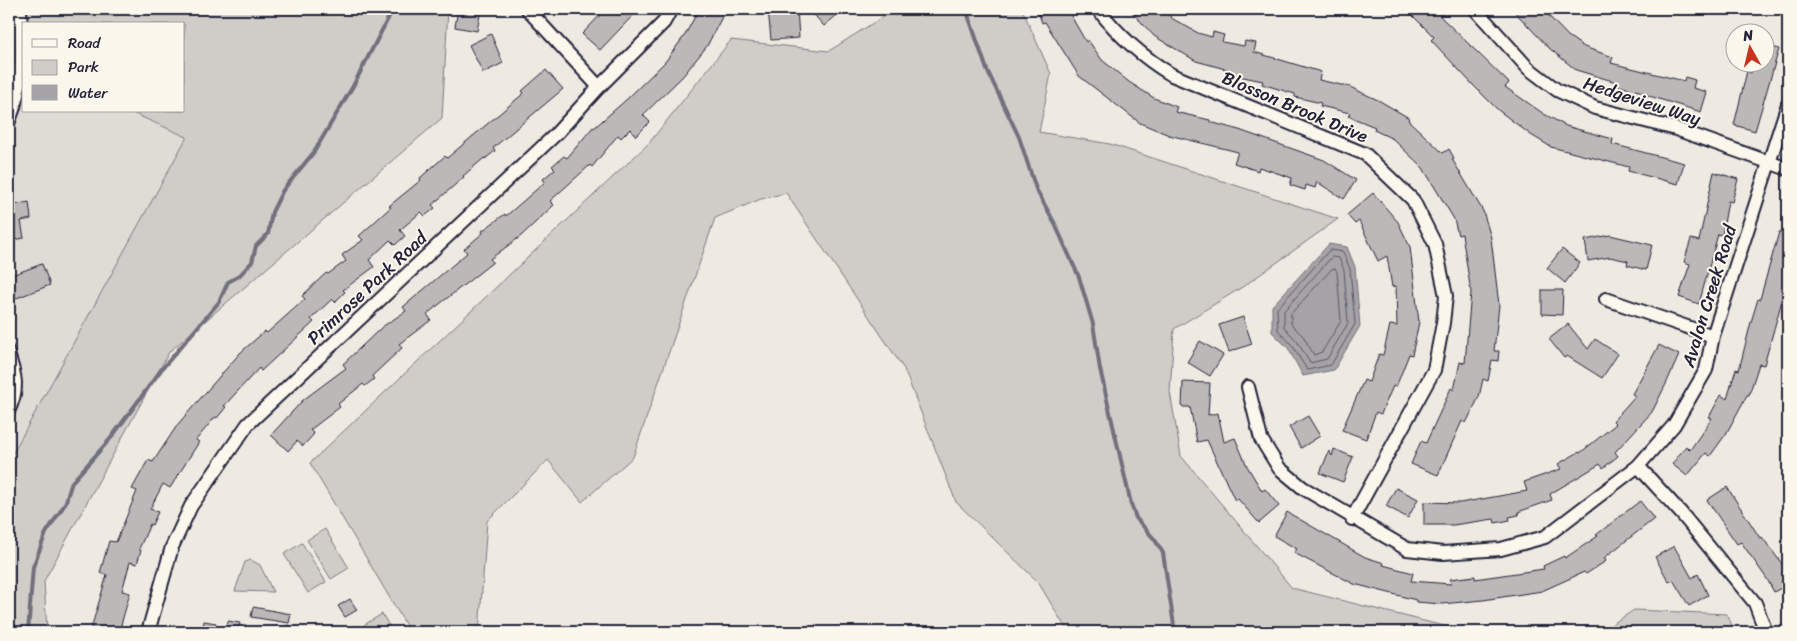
<svg xmlns="http://www.w3.org/2000/svg" width="1797" height="641" viewBox="0 0 1797 641" font-family="Sriracha,sans-serif">
<style>
.built{fill:#dfdbd5}
.green{fill:#d0cdc9;stroke:#797882}
.water{fill:#a6a3a7;stroke:#716f7c}
.lines{fill:none;stroke-linecap:round;stroke-linejoin:round}
.shore{stroke:#575666;stroke-width:1}
.stream{stroke:#716f7c;stroke-width:4}
.building{fill:#bcb8b8;stroke:#22223b}
.lane-casing{stroke:#22223b;stroke-width:10}
.street-casing{stroke:#22223b;stroke-width:16}
.lane{stroke:#fbf7ec;stroke-width:6}
.street{stroke:#fbf7ec;stroke-width:12}
.labels{text-anchor:middle;dominant-baseline:central;stroke-width:4;stroke-linejoin:round;paint-order:stroke}
.street-label{font-size:18px;fill:#22223b;stroke:#fbf7ec}
</style>
<rect width="100%" height="100%" fill="#eeeae2"/>
<filter id="ink" filterUnits="userSpaceOnUse"><feTurbulence type="fractalNoise" baseFrequency=".02" numOctaves="2"/><feDisplacementMap in="SourceGraphic" scale="10" xChannelSelector="R" yChannelSelector="G"/><feConvolveMatrix kernelMatrix="1 2 1 2 8 2 1 2 1" color-interpolation-filters="sRGB"/></filter>
<g filter="url(#ink)">
<path class="built" d="M24,76v35h104l59,26 -178,323v-357z"/>
<path class="green" d="M20,9h428l-6,109 -273,234 -125,229 3,51h-38v-172l178,-323 -59,-26h56v-87h-160z
M895,9h127l29,65 -12,58 71,12 228,75 -94,67 -70,43 -4,63 11,64 111,132 176,44h-400l-30,-50 -82,-80 -52,-133 -118,-176 -25,6 -46,19 -82,239 -51,45 -34,-42 -61,61 -8,111h-69l-100,-169 339,-320 82,-103 98,11z
M325,529l24,39 -18,11 -24,-39z
M302,543l24,39 -18,11 -24,-39z
M251,560l9,5 13,27 -38,-1 10,-29z
M1634,610l93,4 8,18h-135z
M382,614l11,18h-25l-4,-7z"/>
<path class="water" d="M1329,244l18,3 8,20 5,59 -26,44 -31,6 -15,-28 -16,-16v-26z
M288,625l8,3 5,4h-54l-2,-1 1,-4 26,5z"/>
<g class="lines">
<path class="shore" d="M1330,250l13,2 7,17 5,55 -24,41 -24,5 -15,-25 -14,-15 -1,-21z
M1332,257l7,1 5,12 4,53 -21,36 -17,4 -13,-22 -13,-14v-16z
M1332,269l3,-1 2,4 4,49 -19,31 -8,3 -11,-19 -12,-12v-10z"/>
<path class="stream" d="M966,9l21,61 32,67 17,52 19,35 24,53 14,47 7,45 31,135 5,14 19,22 8,13 12,79
M28,632l5,-65 13,-34 19,-29 7,-22 39,-44 50,-68 58,-68 9,-20 11,-6 13,-14 4,-16 12,-12 4,-22 11,-22 31,-38 39,-66 40,-77"/>
</g>
<path class="building" d="M458,9h23l-4,22 -22,-4z
M606,9h33l-39,41 -18,-16z
M699,9h13l11,6 -16,31 -24,30 -40,39 7,7 -14,14 -6,-7 -9,9 -3,-3 -26,32 -2,-2 -40,36 4,4 -33,31 -31,23 3,3 -66,52 4,6 -32,24 3,4 -30,28 2,3 -9,7 -2,-2 -25,20 2,3 -30,23 4,4 -11,12 -6,-5 -9,10 -17,-16 32,-35 43,-32 -3,-4 39,-37 24,-16 -3,-4 64,-54 -3,-4 19,-16 -1,-2 23,-17 1,2 39,-34 -2,-3 12,-10 -3,-3 12,-10 3,2 26,-31 1,1 33,-29 38,-37 20,-27z
M768,9h29l2,29 -28,2z
M809,9h35l-20,17z
M1037,9h30l19,33 2,-2 14,20 27,22 25,16 23,9 -2,5 35,8v2l29,8 85,30 32,20 -12,19 -27,-17 -2,6 -9,-3 -1,5 -15,-5 2,-7 -33,-11 -1,4 -24,-8 4,-11 -69,-17 -29,-12 -61,-47 -34,-54 -3,1z
M1129,9h34l10,10 25,14 14,4 1,-5 11,3 -2,7 22,4 1,-5 11,2 -2,9 67,20 -2,8 31,7 30,14 29,17 -1,2 35,33 6,-4 5,9 -2,1 31,52 8,27 8,67 -5,46h5l-1,10 -6,-1 -4,21 -5,-2 -4,18 -13,26 -4,-2 -24,54 -27,-11 10,-23 5,2 25,-55 3,2 6,-28 5,1 6,-71 -9,-58 -4,1 -4,-16 -31,-51 -30,-29 -19,-9 1,-3 -27,-11 2,-3 -30,-7 1,-3 -26,-6v-3l-33,-10 1,-3 -35,-7 1,-4 -33,-9 -42,-25z
M1406,9h30l6,5 -2,2 69,67 -4,4 39,27 22,12 47,13 -1,5 72,19 -6,21 -50,-13 1,-4 -78,-20 -20,-12 -33,-25 -24,-24 -43,-46 3,-3z
M1512,9h30l26,27 16,11 29,10 -2,6 73,18 1,-4 10,3 -2,8 14,4 -6,20 -55,-17 1,-2 -32,-8 1,-3 -40,-12 -27,-22z
M491,34l12,29 -20,10 -14,-28z
M1764,45l15,4 -24,82 -21,-6 13,-54 4,2 3,-11h10z
M546,70l17,19 -70,59 2,3 -10,8 -1,-1 -21,18 1,1 -32,28 3,3 -10,8 -4,-4 -21,18 5,6 -10,9 -5,-5 -21,20 5,7 -31,23 2,2 -10,10 -3,-3 -21,20 3,3 -53,49 -2,-3 -35,38 2,1 -9,11 -2,-1 -19,23 3,2 -29,46 -7,-4 -13,25 8,3 -6,13 -2,-1 -11,25 2,1 -4,14 -7,-2 -8,29 8,2 -11,39h-29l17,-57 -7,-2 9,-32 7,1 21,-51 -5,-2 16,-29 5,2 25,-38 62,-71 25,-22 2,2 38,-34 -3,-3 24,-23 2,1 18,-13 -4,-6 21,-15 -4,-4 32,-29 -2,-1 32,-26 -1,-2 25,-22 2,2 77,-65 -2,-2z
M1714,172l24,7 -6,23 -4,-1 -6,34 -4,-1 -19,70 -20,-7 11,-33 -6,-2 7,-23 8,2z
M1373,193l25,29 12,25 9,75 -7,33 -3,-1 -13,33 -3,-1 -12,28 -5,-2 -10,27 -24,-9 22,-50 5,2 10,-28 4,1 7,-30 7,1 -1,-40 -4,1 -5,-31 -9,5 -19,-40 -4,3 -8,-9z
M29,202l2,17 -10,2 3,17 -15,3v-35z
M1779,232l9,2v45l-24,86 -5,-1 -10,31h-2l-21,39 -16,22 -4,-3 -19,23 -15,-12 14,-18 4,4 22,-32 -3,-1 12,-22 6,4 9,-30 3,1 12,-48 7,-23h2z
M1610,235l42,10 -6,25 -19,-5 1,-4 -18,-4 -22,4 -3,-21z
M1562,249l18,14 -15,20 -18,-15z
M42,264l8,21 -41,16v-25z
M1542,290h21l-1,25 -20,-1z
M1243,317l9,27 -23,8 -10,-27z
M1568,324l20,25 7,-10 23,15 -16,24 -35,-22 -3,2 -15,-19z
M1200,341l23,14 -13,21 -23,-14z
M1659,345l20,10 -13,29 -14,28 -37,40 3,4 -15,12 -3,-4 -50,30 2,6 -34,12 1,3 -10,2 1,3 -15,3 -1,-4 -41,6h-29v-23l36,1 67,-12 -3,-9 37,-13 -3,-5 21,-12 1,1 36,-29 -3,-3 22,-25 -3,-2z
M1183,382l27,1 -2,32 10,-2 6,29 11,-4 12,28 15,25 3,-2 14,17 -20,17 -21,-24 -3,2 -28,-61 -10,2 -7,-35h-8z
M1308,416l12,20 -19,12 -12,-21z
M1334,449l19,8 -10,25 -23,-9 9,-22 3,5z
M1727,487l33,51 2,-1 26,35v12l-14,8 -7,-13 -26,-37 -4,2 -30,-44z
M1396,488l22,11 -10,19 -22,-12z
M1640,501l14,18 -50,39 2,3 -20,13 -2,-2 -42,19 -59,9 -41,4 -26,-2v-2l-62,-16 -60,-31 3,-4 -23,-13 13,-24 78,45 19,6 -1,2 30,8 -2,8 40,3 -1,-5 25,-3v3l69,-10 -1,-3 21,-10 1,2 33,-22 -2,-1z
M1674,546l18,32 6,-4 10,21 -19,11 -16,-26 -4,2 -14,-25z
M350,599l7,11 -12,7 -7,-11z
M253,607l38,7 -2,9 -38,-6z
M204,621l12,2 -2,9h-12z
M228,621l12,2 -2,9h-12z"/>
<g class="lines">
<defs>
<path id="lane" d="M9,348c10,27 14,42 0,68"/>
<path id="street" d="M1098,9c21,27 44,48 74,66l193,79 48,46 22,44 11,52 -3,27 -9,47 -82,149
M1475,9l53,59 29,22 38,18 81,21 112,40
M528,10l71,77
M9,121c15,-36 13,-73 11,-112
M1606,299l107,37
M1248,387l13,52 18,29 24,20 104,61 36,4 58,-4 44,-12 93,-71 36,-41 32,-55 7,-34 75,-232
M1638,466l43,47 74,90 11,29
M148,632l24,-85 19,-41 57,-82 308,-290 43,-47 65,-65 7,-13"/>
</defs>
<use href="#lane" class="lane-casing"/>
<use href="#street" class="street-casing"/>
<use href="#lane" class="lane"/>
<use href="#street" class="street"/>
</g>
</g>
<g class="labels">
<g class="street-label">
<text transform="translate(1642 101) rotate(18)">Hedgeview Way</text>
<text transform="translate(1295 107) rotate(23)">Blosson Brook Drive</text>
<text transform="translate(367 288) rotate(-43)">Primrose Park Road</text>
<text transform="translate(1709 296) rotate(-73)">Avalon Creek Road</text>
</g>
</g>
<rect width="1797" height="641" fill="none" stroke="#fbf7ec" stroke-width="30"/>
<rect x="15" y="15" width="1767" height="611" fill="none" stroke="#22223b" stroke-width="2" filter="url(#ink)"/>
<rect x="22" y="22" width="162" height="90" fill="#fbf7ec" stroke="#a4a2a5"/>
<rect x="32" y="39" width="25" height="8" fill="#fbf7ec" stroke="#a4a2a5"/>
<text x="68" y="48" font-size="15" fill="#22223b">Road</text>
<rect x="32" y="60" width="25" height="15" fill="#d0cdc9" stroke="#a4a2a5"/>
<text x="68" y="72" font-size="15" fill="#22223b">Park</text>
<rect x="32" y="85" width="25" height="15" fill="#a6a3a7" stroke="#a4a2a5"/>
<text x="68" y="98" font-size="15" fill="#22223b">Water</text>
<g transform="translate(1750 48) rotate(352)"><circle r="24" fill="#fbf7ec" stroke="#a4a2a5"/>
<path d="M0-4L9 19L0 12L-9 19Z" fill="#c8321e"/>
<text y="-8" font-size="14" font-weight="bold" text-anchor="middle" fill="#22223b">N</text>
</g>
</svg>
